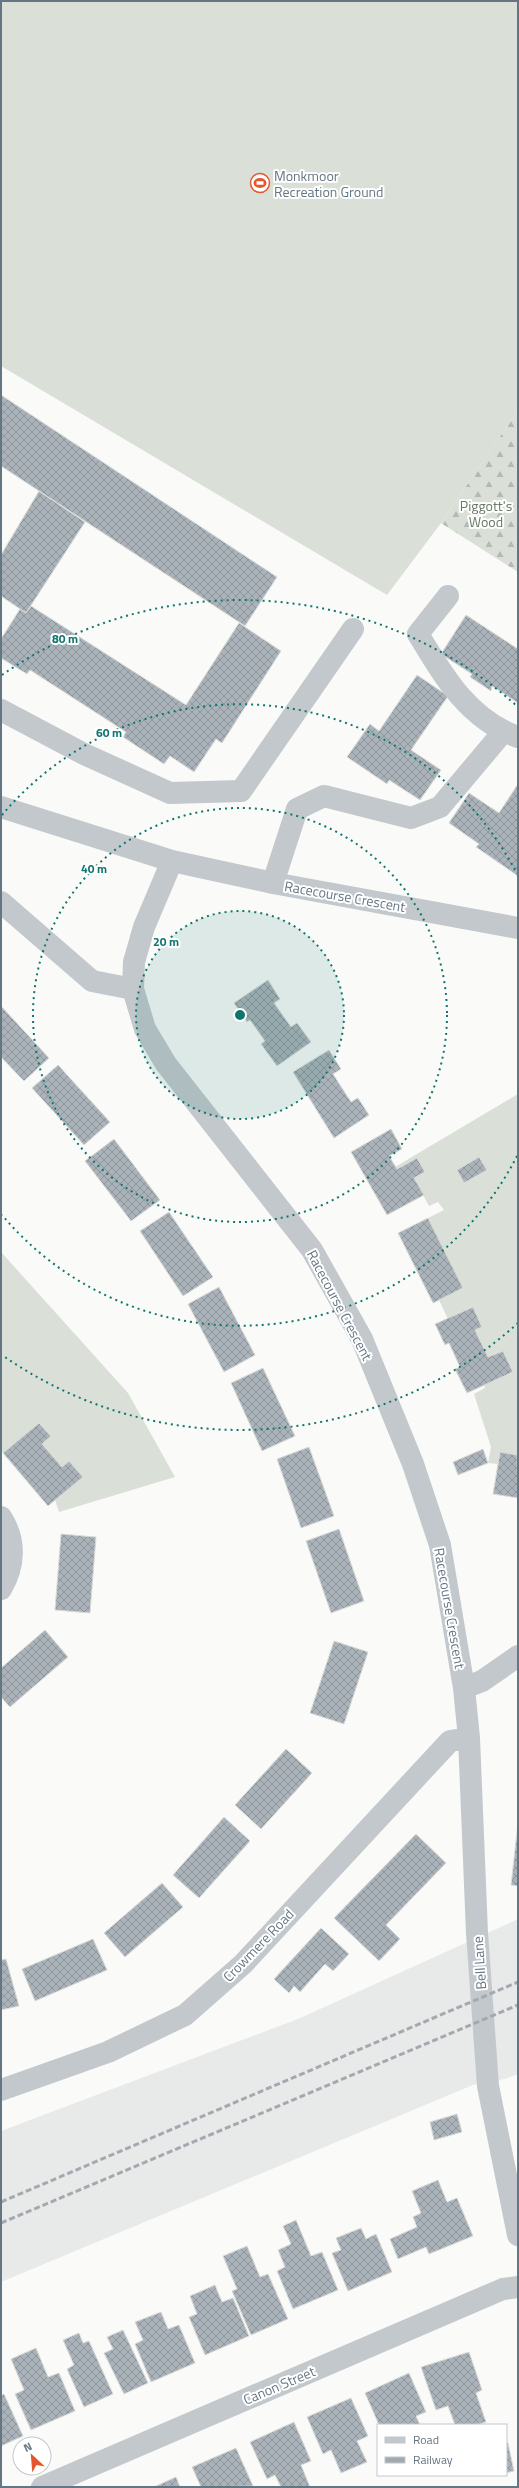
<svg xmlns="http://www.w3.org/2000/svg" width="519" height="2488" viewBox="0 0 519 2488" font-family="'Titillium Web',sans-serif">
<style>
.built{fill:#e8e9e9}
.forest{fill:url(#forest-firs)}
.garden{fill:#dadfd7}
.building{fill:url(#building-cross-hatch);stroke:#dcdcda}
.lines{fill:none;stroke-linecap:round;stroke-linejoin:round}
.minor{stroke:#c3c8cc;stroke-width:22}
.rail{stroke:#a2aab0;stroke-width:3;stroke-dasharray:6 3;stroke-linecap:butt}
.ring{fill:none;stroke:#0f766e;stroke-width:2;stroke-dasharray:2 4}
.labels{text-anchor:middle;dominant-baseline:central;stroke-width:4;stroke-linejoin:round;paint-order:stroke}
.poi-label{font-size:14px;fill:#657683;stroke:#fff;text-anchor:start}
.park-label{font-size:14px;fill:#687a64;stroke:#fff}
.street-label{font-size:14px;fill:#657683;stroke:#fff}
.centre{fill:#0f766e;stroke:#fff;stroke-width:2}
.ring-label{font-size:12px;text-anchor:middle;font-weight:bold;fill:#0f766e;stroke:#fff;stroke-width:4;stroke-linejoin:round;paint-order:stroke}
</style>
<defs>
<pattern id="forest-firs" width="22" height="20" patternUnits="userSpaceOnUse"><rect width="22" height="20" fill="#dadfd7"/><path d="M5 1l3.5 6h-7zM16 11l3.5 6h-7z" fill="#b4b9b4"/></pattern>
<pattern id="building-cross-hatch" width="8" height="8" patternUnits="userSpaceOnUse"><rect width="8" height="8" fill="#aab3b9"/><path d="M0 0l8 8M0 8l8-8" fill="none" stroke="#8e969c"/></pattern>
</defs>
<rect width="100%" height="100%" fill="#fafaf8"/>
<path class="built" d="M518,1919v155l-13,5 -32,6 -472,197v-151l297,-112z"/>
<path class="forest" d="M518,410v162l-77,-49z"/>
<path class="garden" d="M1,1h517v409l-77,113 -54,72 -386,-229z
M518,1094v368l-18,-10 -2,12 -10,-1 3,-16 -17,-53 11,-6 -1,-3 29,-13 -10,-21 -15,6 -13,-27 7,-3 -34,-8 -9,-19 23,-13 -34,-69 16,-8 -6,-8 -9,4 -15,-28 11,-6 -8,-14 -20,11 -2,-2z
M1,1252l127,141 47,84 -116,35 -4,-12 27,-23 -13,-16 -7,6 -20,-23 9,-8 -11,-13 -37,30 -2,-3z"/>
<path class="building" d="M1,395l276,182 -32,49 -244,-160z
M39,491l46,31 -59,91 -25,-17v-41z
M31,606l155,99 53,-82 42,28 -59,92 -6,-4 -22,33 -24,-16 -6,8 -41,-27 3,-5 -96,-62 -3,4 -26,-16v-19l19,-30 6,4z
M466,615l52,34v54l-26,-17 -1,5 -21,-14 2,-3 -31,-20z
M417,675l31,21 -37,54 30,20 -21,30 -31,-20 -2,4 -40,-27 23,-33 9,7z
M518,784v92l-42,-29 3,-3 -30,-21 20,-30 30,20z
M268,980l12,19 -6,4 17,24 6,-4 14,19 -34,24 -16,-22 4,-3 -15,-21 -3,2 -13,-19z
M1,1006l48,52 -25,23 -23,-24z
M329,1050l12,19 -8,5 18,28 7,-4 11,17 -35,23 -41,-66z
M58,1065l52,57 -26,23 -52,-57z
M391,1129l11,20 -13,7 8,13 20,-11 8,14 -11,6 10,17 -37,20 -36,-63z
M114,1139l46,61 -29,21 -46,-60z
M479,1157l8,13 -23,13 -7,-13z
M169,1212l44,65 -30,19 -43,-65z
M428,1218l35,70 -30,15 -35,-70z
M219,1287l36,68 -31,17 -36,-68z
M473,1307l9,20 -7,3 13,27 15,-6 10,21 -46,21 -12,-24 5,-2 -11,-24 -4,2 -10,-21z
M263,1368l32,68 -33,15 -31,-68z
M39,1423l12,13 -9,8 20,23 7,-6 14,16 -35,29 -45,-53z
M309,1447l25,69 -33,12 -24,-69z
M483,1449l5,14 -30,12 -5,-13z
M500,1452l17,3 1,43 -25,-4z
M339,1529l25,72 -33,12 -25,-72z
M61,1534l35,3 -6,76 -35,-3z
M45,1630l23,27 -58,50 -9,-10v-29z
M334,1641l34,11 -24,72 -34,-11z
M286,1749l26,24 -51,56 -26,-24z
M224,1817l26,24 -51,57 -26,-23z
M518,1823v63l-7,-1z
M416,1834l30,29 -60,62 14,14 -21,22 -45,-43z
M162,1883l21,24 -58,50 -21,-24z
M321,1928l28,26 -16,17 -8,-7 -25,28 -6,-6 -5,7 -15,-14z
M93,1939l14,31 -72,31 -13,-32z
M6,1959l13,47 -18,4v-50z
M457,2114l5,18 -28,8 -4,-18z
M438,2180l9,22 10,-4 16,38 -44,18 -3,-7 -28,12 -8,-20 27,-12 -4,-10 8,-4 -9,-22z
M296,2220l15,36 11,-4 16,38 -45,19 -16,-38 8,-4 -7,-17 13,-6 -8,-18z
M361,2228l5,11 10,-5 16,38 -44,19 -16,-38 9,-3 -5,-12z
M247,2246l13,31 8,-3 20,45 -37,16 -19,-44 5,-2 -14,-33z
M215,2285l7,17 11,-4 16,38 -44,19 -16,-38 8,-3 -7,-18z
M161,2312l7,17 11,-4 16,38 -44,19 -16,-38 8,-4 -8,-18z
M123,2330l25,53 -24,11 -20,-41 9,-4 -6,-12z
M79,2333l4,10 6,-2 24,53 -29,13 -17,-38 7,-4 -11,-25z
M36,2348l12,29 11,-4 16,38 -44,19 -16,-36 9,-4 -13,-31z
M469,2352l13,38 -6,3 10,29 -10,3h-21l-7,-19 -12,4 -15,-43z
M409,2373l17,39 -10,4 4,9h-41l-14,-32z
M4,2394l19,42 -22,10v-51z
M351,2398l17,38 -11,5 10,21 -26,11 -10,-23 -8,4 -16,-37z
M294,2422l17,39 -10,4 9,22h-29l-6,-12 -8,4 -17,-37z
M508,2443l6,28 -8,2v-29z
M236,2448l17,38 -52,1 -9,-20z
M176,2477l4,10h-26z"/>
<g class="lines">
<path class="minor" d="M448,596l-30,38c26,43 51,86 100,103
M1,710l83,44 86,39 71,-2 112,-162
M1,807l171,54 101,22 245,45
M172,861l-28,66 -10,35 -1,27 12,40 21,35 146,186 50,89 51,125 27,81 24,143 5,50 8,195 11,153 30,149
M273,883l24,-74 27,-13 87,22 29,-11 63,-75
M1,902l91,79 41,8
M1,1517c15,23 14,49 0,72
M464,1688l18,-7 36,-25
M1,2090l107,-38 77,-37 58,-51 207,-223 19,-3
M42,2487l461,-198 15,-2"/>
<path class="rail" d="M1,2202l517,-220
M1,2223l517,-218"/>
</g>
<circle cx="240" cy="1015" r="104" fill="#0f766e" fill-opacity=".12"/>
<g class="ring">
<circle cx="240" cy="1015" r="104"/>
<circle cx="240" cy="1015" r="207"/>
<path d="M517 1156A311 311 0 0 1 2 1215M2 815A311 311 0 0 1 517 874"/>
<path d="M518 1323A415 415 0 0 1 2 1355M2 675A415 415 0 0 1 518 707"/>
</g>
<defs>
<symbol id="stadium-ring" viewBox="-11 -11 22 22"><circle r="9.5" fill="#fff" stroke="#e4572e" stroke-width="1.5"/><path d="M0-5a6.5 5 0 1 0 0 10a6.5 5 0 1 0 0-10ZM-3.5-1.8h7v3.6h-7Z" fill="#e4572e"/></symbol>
</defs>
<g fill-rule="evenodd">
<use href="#stadium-ring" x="249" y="172" width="22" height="22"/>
</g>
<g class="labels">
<g class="poi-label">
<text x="274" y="175">Monkmoor<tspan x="274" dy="16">Recreation Ground</tspan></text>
</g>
<g class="park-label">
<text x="486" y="505">Piggott's<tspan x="486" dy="16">Wood</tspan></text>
</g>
<g class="street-label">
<text transform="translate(345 896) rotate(10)">Racecourse Crescent</text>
<text transform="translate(340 1305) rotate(62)">Racecourse Crescent</text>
<text transform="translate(450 1608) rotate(80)">Racecourse Crescent</text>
<text transform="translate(258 1945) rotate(-46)">Crowmere Road</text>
<text transform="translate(479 1963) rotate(-94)">Bell Lane</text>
<text transform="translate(279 2385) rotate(-23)">Canon Street</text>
</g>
</g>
<circle cx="240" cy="1015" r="6" class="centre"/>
<g class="ring-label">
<text x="65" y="643">80 m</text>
<text x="109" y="737">60 m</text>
<text x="94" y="873">40 m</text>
<text x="166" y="946">20 m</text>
</g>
<rect width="519" height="2488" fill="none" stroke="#657683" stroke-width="4"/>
<rect x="377" y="2424" width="130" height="52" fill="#ffffff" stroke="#c1c8cd"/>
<rect x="385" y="2437" width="20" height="6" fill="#c3c8cc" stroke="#c1c8cd"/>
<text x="413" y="2444" font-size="12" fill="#657683">Road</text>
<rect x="385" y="2457" width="20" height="6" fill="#a2aab0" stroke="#c1c8cd"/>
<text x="413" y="2464" font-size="12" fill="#657683">Railway</text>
<g transform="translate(32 2456) rotate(334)"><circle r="19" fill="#ffffff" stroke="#c1c8cd"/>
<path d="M0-3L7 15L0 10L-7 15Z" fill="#e4572e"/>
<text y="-6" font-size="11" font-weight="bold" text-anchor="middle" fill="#657683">N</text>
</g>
</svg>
